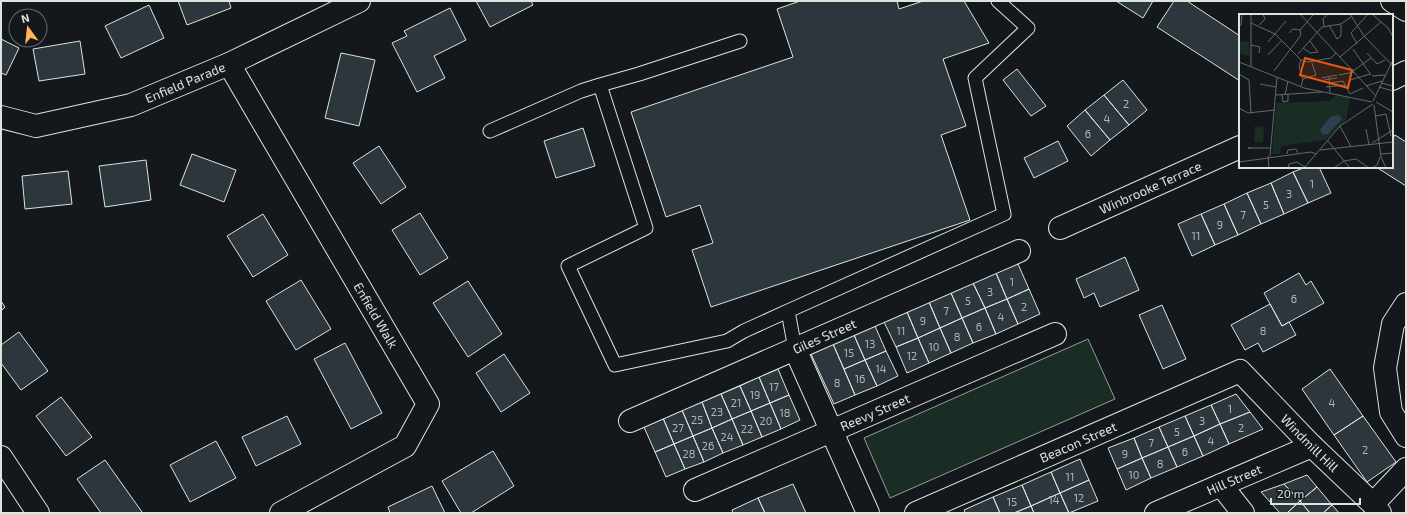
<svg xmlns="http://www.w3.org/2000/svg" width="1407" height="514" viewBox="0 0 1407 514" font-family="'Exo 2',sans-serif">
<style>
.green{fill:#1a2d24;stroke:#939e99}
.building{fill:#2c363c;stroke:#d8e6dc}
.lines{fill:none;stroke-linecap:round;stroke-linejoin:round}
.lane-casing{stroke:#d8e6dc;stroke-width:15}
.street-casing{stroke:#d8e6dc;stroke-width:24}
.secondary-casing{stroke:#d8e6dc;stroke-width:24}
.lane{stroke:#14181c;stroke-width:13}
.street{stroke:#14181c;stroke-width:22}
.secondary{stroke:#14181c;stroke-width:22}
.labels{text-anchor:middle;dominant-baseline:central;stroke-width:3;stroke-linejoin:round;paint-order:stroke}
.number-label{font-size:11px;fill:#adbab4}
.street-label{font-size:13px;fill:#d8e6dc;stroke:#14181c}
.inset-road{fill:none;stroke:#626a69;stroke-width:1}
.view{fill:#e8590c;fill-opacity:0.15;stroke:#e8590c;stroke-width:2}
.inset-edge{fill:none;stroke:#d8e6dc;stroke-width:2}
</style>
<rect width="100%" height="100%" fill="#14181c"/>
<path class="green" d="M1088,339l27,60 -225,99 -26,-60z"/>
<path class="building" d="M178,1h51l2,7 -44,17z
M476,1h55l2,4 -43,22z
M800,1h97l2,8 24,-8h41l25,42 -46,16 23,67 -25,9 29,85 -259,87 -19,-57 21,-7 -13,-38 -34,12 -35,-105 162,-55 -16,-48z
M1116,1h37l-10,17z
M1174,1h13l53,35v45l-83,-54z
M149,5l15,33 -43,20 -16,-32z
M450,8l16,32 -32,16 11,22 -28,14 -25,-49 15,-7 -3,-5z
M1,39l18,9 -13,27 -5,-2z
M80,41l5,33 -46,7 -6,-32z
M341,53l34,7 -16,66 -34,-8z
M1017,69l29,37 -15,10 -28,-36z
M1123,80l24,30 -18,15 -25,-30z
M1104,95l25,30 -19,15 -25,-30z
M1085,110l25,30 -19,16 -24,-30z
M583,128l12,38 -39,12 -12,-37z
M1395,135l11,7v44l-30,-19h16v-28z
M1058,141l10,20 -34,17 -10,-20z
M379,146l27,41 -25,17 -28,-41z
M192,154l44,16 -12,32 -44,-17z
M146,160l5,40 -46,7 -6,-41z
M1306,167h13l12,26 -23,10 -15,-31z
M68,171l4,33 -47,5 -3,-33z
M1293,172l15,31 -24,11 -13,-31z
M1271,183l13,31 -23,10 -14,-31z
M1247,193l14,31 -23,11 -14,-31z
M1224,204l14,31 -23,10 -14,-31z
M420,213l28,45 -28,17 -28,-45z
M263,214l25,41 -35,22 -26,-41z
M1201,214l14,31 -23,11 -14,-32z
M1125,257l14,33 -39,17 -6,-14 -10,5 -8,-19z
M1018,264l11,25 -22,10 -11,-26z
M996,273l11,26 -22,9 -12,-25z
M1299,273l7,12 5,-4 13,22 -42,23 -18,-33z
M301,280l30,49 -35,21 -30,-49z
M468,281l34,53 -34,23 -35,-54z
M973,283l12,25 -23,10 -11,-25z
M1029,289l11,25 -22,10 -11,-25z
M951,293l11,25 -22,10 -11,-26z
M1007,299l11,25 -22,10 -11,-26z
M1,301l4,6 -4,4z
M929,302l11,26 -22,10 -11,-26z
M1270,304l12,22 7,-4 7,13 -33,17 -5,-9 -13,7 -14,-25z
M1162,305l24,54 -23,10 -24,-54z
M985,308l11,26 -23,9 -11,-25z
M907,312l11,26 -22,9 -12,-25z
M962,318l11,25 -22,10 -11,-25z
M875,326l11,25 -21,9 -11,-25z
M940,328l11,25 -22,10 -11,-25z
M19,332l29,39 -27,19 -20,-27v-18z
M854,335l11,25 -21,9 -11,-25z
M918,338l11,25 -22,10 -11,-26z
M345,343l37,70 -31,16 -37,-70z
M833,344l22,51 -21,9 -23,-50z
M886,351l12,25 -21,10 -12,-26z
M504,354l26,39 -29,19 -25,-39z
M865,360l12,26 -22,9 -11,-26z
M778,369l11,26 -19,8 -11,-26z
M1330,369l33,47 -29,19 -32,-46z
M759,377l11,26 -19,8 -11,-25z
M740,386l11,25 -19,8 -11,-25z
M721,394l11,25 -20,9 -10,-26z
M1236,394l14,18 -30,12 -9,-19z
M789,395l11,25 -19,9 -11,-26z
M61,397l31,40 -26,19 -30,-40z
M702,402l10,26 -19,8 -11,-26z
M770,403l11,26 -19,8 -11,-26z
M1211,405l9,19 -26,12 -9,-20z
M682,410l11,26 -19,8 -11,-26z
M751,411l11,26 -19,8 -11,-26z
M1250,412l13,17 -34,15 -9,-20z
M287,416l14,28 -45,22 -14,-29z
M1185,416l9,20 -26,11 -9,-20z
M1363,416l33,46 -29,20 -33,-47z
M663,418l11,26 -19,8 -11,-25z
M732,419l11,26 -20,8 -11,-25z
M1220,424l9,20 -26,12 -9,-20z
M1159,427l9,20 -26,11 -8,-20z
M712,428l11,25 -19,9 -11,-26z
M693,436l11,26 -19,7 -11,-25z
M1194,436l9,20 -26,11 -9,-20z
M1134,438l8,20 -25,11 -9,-21z
M216,441l20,37 -46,24 -20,-37z
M674,444l11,25 -19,8 -11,-25z
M1168,447l9,20 -26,11 -9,-20z
M493,451l21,35 -43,27h-10l-19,-32z
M1142,458l9,20 -25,12 -9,-21z
M1080,459l9,21 -29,13 -9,-21z
M105,460l37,52 -1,1h-40l-24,-34z
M1051,472l9,21 -29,13 -9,-21z
M1307,475l10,12 -17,14 -16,-17z
M1089,480l9,21 -29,12 -9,-20z
M793,484l13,29h-41l-7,-15z
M1284,484l16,17 -13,12h-7l-19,-21z
M1022,485l9,21 -17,7h-14l-7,-16z
M432,486l13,27h-55l-2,-6z
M1317,487l15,18 -9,8h-13l-10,-12z
M1060,493l9,20h-35l-3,-7z
M993,497l7,16h-35l-1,-3z
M758,498l7,15h-32l-1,-3z
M1300,501l10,12h-23z
M1332,505l7,8h-16z
M1031,506l3,7h-20z"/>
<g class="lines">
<defs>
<path id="lane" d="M740,41l-101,33 -39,11 46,143 -78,38 47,99 112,-24 17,-10 44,-20
M490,131l91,-40 19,-6
M795,349l-7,-38 216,-97 -29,-136 53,-50 -30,-27"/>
<g id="street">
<path id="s1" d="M229,64l199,340 -23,42 -124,67"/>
<path d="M1392,79l14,-7"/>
<path id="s2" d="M1,117l35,9 95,-21 98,-41 130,-63"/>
<path id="s3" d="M1060,228l180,-81"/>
<path d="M1406,304l-13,20 -8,44 6,44 15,24"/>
<path d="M795,349l73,164"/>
<path id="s4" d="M630,421l389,-170"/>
<path d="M1,457l37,56"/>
<path d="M1221,485l22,28"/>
<path id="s5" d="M695,490l360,-156"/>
<path d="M1373,504l33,-35"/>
<path id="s6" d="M916,513l324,-142 72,75 61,58 7,9"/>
<path id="s7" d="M1156,513l156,-67"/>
</g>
<path id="secondary" d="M1392,1l14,9"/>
</defs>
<use href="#lane" class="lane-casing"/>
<use href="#street" class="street-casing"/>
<use href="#secondary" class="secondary-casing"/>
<use href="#lane" class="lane"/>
<use href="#street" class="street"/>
<use href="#secondary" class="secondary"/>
</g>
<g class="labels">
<g class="number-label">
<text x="1126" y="103">2</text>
<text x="1107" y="118">4</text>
<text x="1088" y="133">6</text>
<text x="1312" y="183">1</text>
<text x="1289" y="193">3</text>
<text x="1266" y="204">5</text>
<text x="1243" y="214">7</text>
<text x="1220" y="224">9</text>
<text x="1196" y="235">11</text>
<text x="1012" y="281">1</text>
<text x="990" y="291">3</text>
<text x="1294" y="298">6</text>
<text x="968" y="300">5</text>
<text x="1024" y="306">2</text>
<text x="946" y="310">7</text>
<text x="1001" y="316">4</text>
<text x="923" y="320">9</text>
<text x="979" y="326">6</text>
<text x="901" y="330">11</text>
<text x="1263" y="330">8</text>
<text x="957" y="336">8</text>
<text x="870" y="343">13</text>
<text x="934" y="346">10</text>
<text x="849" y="352">15</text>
<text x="912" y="355">12</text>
<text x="881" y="368">14</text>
<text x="860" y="378">16</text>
<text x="837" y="382">8</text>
<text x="774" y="386">17</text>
<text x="755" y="394">19</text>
<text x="736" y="402">21</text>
<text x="1332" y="402">4</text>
<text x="1230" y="408">1</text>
<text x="717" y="411">23</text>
<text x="785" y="412">18</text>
<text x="697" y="419">25</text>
<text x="766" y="420">20</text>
<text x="1202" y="420">3</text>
<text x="678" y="427">27</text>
<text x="1241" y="427">2</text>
<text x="747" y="428">22</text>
<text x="1177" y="431">5</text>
<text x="727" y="436">24</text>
<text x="1211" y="440">4</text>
<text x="1151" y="442">7</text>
<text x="708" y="445">26</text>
<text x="1365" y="449">2</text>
<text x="1185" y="451">6</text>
<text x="689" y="453">28</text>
<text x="1125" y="453">9</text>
<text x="1160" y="463">8</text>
<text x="1134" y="474">10</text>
<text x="1070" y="476">11</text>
<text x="1079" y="497">12</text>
<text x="1054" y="499">14</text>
<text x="1012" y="501">15</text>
</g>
<g class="street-label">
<text stroke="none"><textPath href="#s2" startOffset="192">Enfield Parade</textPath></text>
<text stroke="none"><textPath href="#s3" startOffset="99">Winbrooke Terrace</textPath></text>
<text stroke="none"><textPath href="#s1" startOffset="291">Enfield Walk</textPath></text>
<text stroke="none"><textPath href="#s4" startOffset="212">Giles Street</textPath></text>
<text stroke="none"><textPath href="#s5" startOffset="196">Reevy Street</textPath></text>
<text stroke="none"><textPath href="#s6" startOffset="177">Beacon Street</textPath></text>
<text stroke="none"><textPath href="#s6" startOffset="454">Windmill Hill</textPath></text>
<text stroke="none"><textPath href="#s7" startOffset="85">Hill Street</textPath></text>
</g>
</g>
<g transform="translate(1239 14)">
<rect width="154" height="154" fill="#14181c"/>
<path d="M0,27l10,1 1,14 -11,-2zM97,81l14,3 -4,22 -20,20 -45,6 -1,8h-8l4,-51 54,-2zM16,112l9,1 -1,15h-9z" fill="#1a2d24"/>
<path d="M100,101l3,4 -14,15 -5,1 -3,-5 6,-8 6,-6z" fill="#2f3f4d"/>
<path class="inset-road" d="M61,0l75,81M111,0l14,22 29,30M133,0l16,14 5,9M12,9l24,11 26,26M20,11l6,-6 -2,-5M90,11l8,14 4,-3v-11M0,12l2,-1 1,-11M85,12l-1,-7 5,-5M61,16l14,-16M50,19l4,-4 7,1M29,28l18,-21M118,30l-6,-11 17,-19M12,31l9,2 -1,6M64,34l7,5 8,-1 -8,-11M114,35l18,26M128,39l10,11 8,-4M59,40l24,-27 19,-3 10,-7M29,41l14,-15M101,43l41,-35M62,46l7,2 23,-4 5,-5M0,48l65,26 68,14M12,53v-53M35,57l27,-36 -1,-5M114,57l18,-13M0,60l10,6 2,33M100,61l15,-3M133,62l13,-1M90,63l1,16M83,64l15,-3M64,65l13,-4 -4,-12M85,66l13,-2M91,69l13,-2 7,13M142,69l12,3M21,70l16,3M62,72l2,-6 -4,-14 2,-6M127,72l16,-5M87,73l19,-2M108,73l3,-7 20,-6M140,73l14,4M111,80l13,-6M37,81l46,-3M43,81l1,7 5,-1v-7M46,81l3,-14M134,87l20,-41M137,88l17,10M135,91l7,52 5,11M0,94l9,5 27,-3M137,102l10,-2 5,22M101,112l11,21M127,115l3,16M88,126l23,28M133,129l21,-13M12,134h-3h23M81,136l73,-8M48,140l1,-4 8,-1 2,4M141,140l13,-1M29,142l1,12M31,142l7,-79M0,148l72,-10 5,2M49,154l1,-4 8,-2 8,5M65,154l36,-42 33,-22M95,154l10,-7 12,-2 13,9M133,154l5,-3 3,-8"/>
<path class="view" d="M66,44l47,12 -4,18 -48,-13z"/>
<rect width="154" height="154" class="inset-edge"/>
</g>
<rect width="1407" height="514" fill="none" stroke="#d8e6dc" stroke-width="4"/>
<g transform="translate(28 28) rotate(345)"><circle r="19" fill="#14181c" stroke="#626a69"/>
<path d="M0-3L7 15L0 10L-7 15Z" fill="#ffb74d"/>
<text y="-6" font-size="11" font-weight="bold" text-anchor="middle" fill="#d8e6dc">N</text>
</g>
<path d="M1271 498v6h89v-6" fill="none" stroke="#d8e6dc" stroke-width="2"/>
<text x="1277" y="498" font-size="12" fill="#d8e6dc" stroke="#14181c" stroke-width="3" paint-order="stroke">20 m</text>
</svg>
